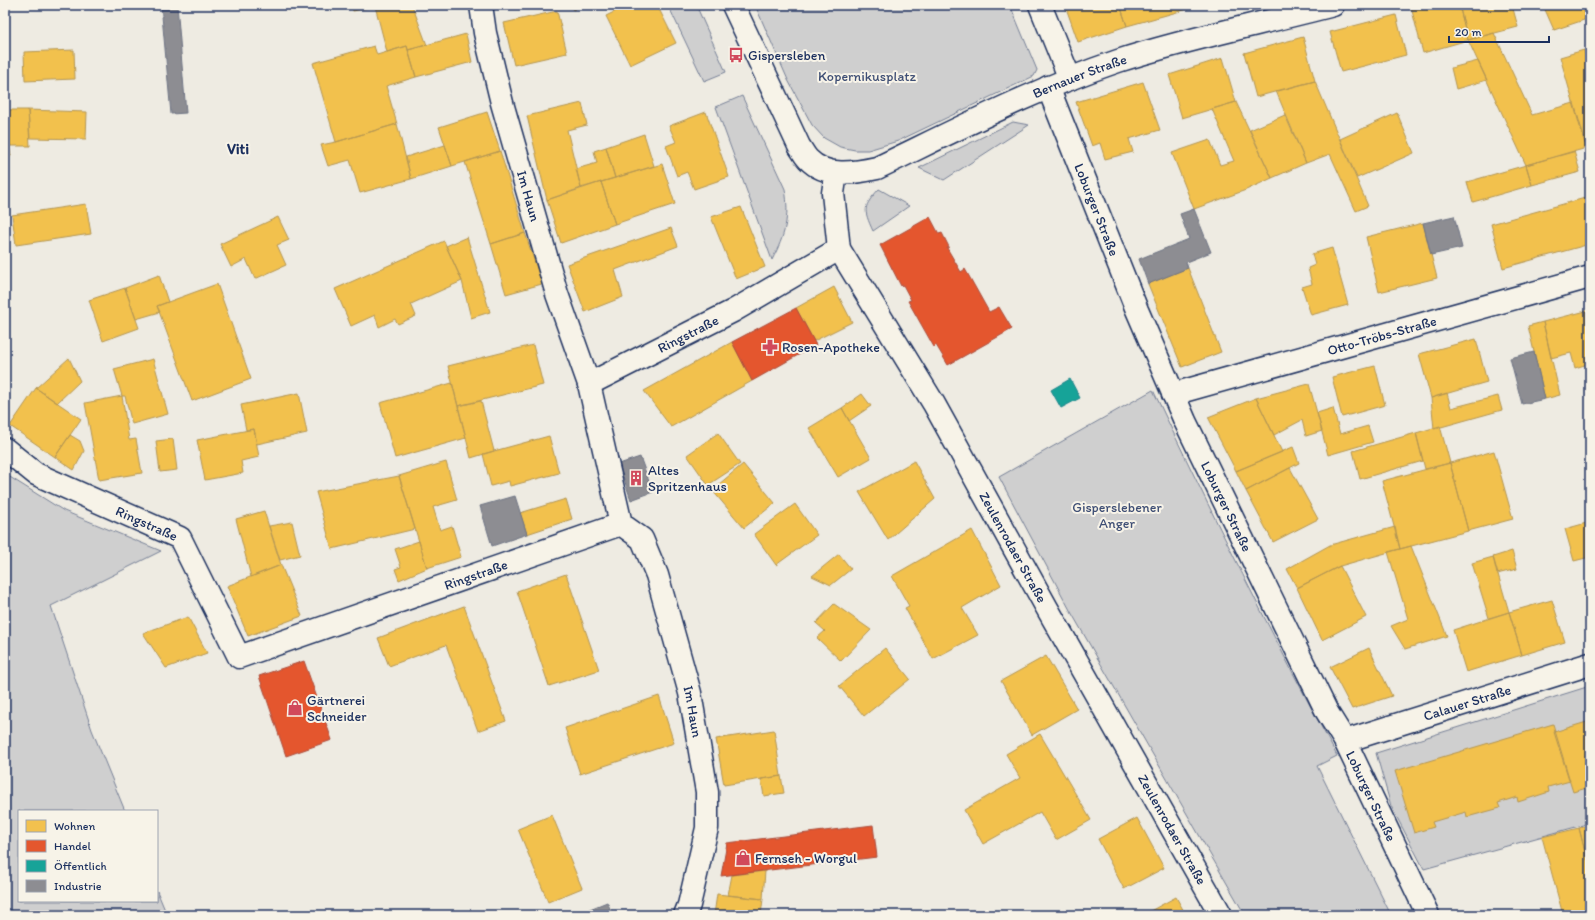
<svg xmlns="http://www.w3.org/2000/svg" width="1595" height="920" viewBox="0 0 1595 920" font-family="Itim,sans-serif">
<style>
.green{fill:#cfcfcf;stroke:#757f96}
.homes{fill:#f2c14e;stroke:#b29553}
.shops{fill:#e4572e;stroke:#a84b3c}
.public{fill:#17a398;stroke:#188087}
.industry{fill:#8d8d92;stroke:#6b7182}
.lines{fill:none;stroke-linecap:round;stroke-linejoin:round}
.street-casing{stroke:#1b2f5e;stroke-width:25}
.secondary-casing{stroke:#1b2f5e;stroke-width:25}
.street{stroke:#f7f3e8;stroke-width:22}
.secondary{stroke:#f7f3e8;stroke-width:22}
.labels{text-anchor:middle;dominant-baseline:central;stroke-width:4;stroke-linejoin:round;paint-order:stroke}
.poi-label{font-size:14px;fill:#1b2f5e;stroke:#f7f3e8;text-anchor:start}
.park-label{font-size:14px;fill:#3f4f75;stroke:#f7f3e8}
.street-label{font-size:14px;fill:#1b2f5e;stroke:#f7f3e8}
.neighbourhood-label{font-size:15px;font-weight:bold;fill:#1b2f5e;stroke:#f7f3e8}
</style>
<rect width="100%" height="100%" fill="#eeebe2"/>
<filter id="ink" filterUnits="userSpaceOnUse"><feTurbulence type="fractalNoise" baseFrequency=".025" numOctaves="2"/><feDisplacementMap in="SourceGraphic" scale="8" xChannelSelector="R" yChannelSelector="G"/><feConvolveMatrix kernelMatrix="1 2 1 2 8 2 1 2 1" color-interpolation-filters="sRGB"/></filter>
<g filter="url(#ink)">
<path class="green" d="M668,5h28l30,67 -22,9z
M755,5h255l27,65 -3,6 -136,65 -30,9h-13l-15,-3 -16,-9 -12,-13 -24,-45z
M742,96l43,93c5,29 0,46 -13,71l-56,-153z
M1013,122l16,3 -85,55 -25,-12z
M879,189l30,17 -36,25c-10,-22 -10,-24 6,-42z
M1153,390c59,124 119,246 184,366l-20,10 74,149h-146l-174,-303 -72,-135z
M5,474l59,37 97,40 -110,55 41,124 33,81h-106v90h138v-10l10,24h-162z
M1590,686v137l-166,46 -33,-63 -15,-53z"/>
<path class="homes" d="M352,5h23v1l-22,5z
M377,5h35l15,40 -19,5 -1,-4 -20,6 -12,-46z
M571,5h11l-9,5z
M628,5h29l19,38 -46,22 -24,-49z
M1065,5h55l7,21 -49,16z
M1120,5h74l1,2 -68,19z
M1420,5h39l9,35 -45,13 -12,-46z
M1459,5h53l6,22 -50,13z
M1543,5h47v13l-36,12z
M557,11l10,42 -53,12 -10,-42z
M1396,15l10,40 -65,17 -11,-40z
M1494,33l38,82 42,-12 13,45 -61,17 -58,-125z
M466,34l6,28 -56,15 -8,-27z
M1303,37l12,44 -59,16 -12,-44z
M374,46l3,9 30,-9 9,31 -30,9 11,38 -61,18 -23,-79z
M74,50l1,29 -50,2 -1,-29z
M1584,50l6,19v15l-3,1 3,9v49l-5,1 -25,-87z
M1223,58l13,44 -54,16 -13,-43z
M1478,61l9,19 -31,9 -5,-21z
M1315,81l53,125 -12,5 -26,-57 -24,9 -30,-72z
M1143,82l17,48 -31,9 4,13 -28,7 -5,-16 -8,3 -16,-44z
M1236,102l36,76 -26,12 -52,19 -22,-56 38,-13 10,25 14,-4 -22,-52z
M582,103l5,22 -20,5 14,58 -34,12 -20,-84z
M5,110h23l2,36h-21l2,10 -6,1z
M28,110l59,2 -1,27 -56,-1z
M487,112l13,39 -48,15 -13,-39z
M706,112l23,65 -35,12 -7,-17 -10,4 -11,-30 10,-4 -7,-16z
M1397,113l17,40 -57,25 -17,-39z
M1285,115l21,48 -34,15 -22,-48z
M397,124l14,55 -51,14 -10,-33 -22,6 -7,-21 15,-3z
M644,134l10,32 -39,12 -9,-31z
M445,145l7,21 -41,13 -5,-22z
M606,147l9,31 -34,10 -5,-19 21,-6 -3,-12z
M500,151l25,82 -34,11 -26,-82z
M1574,151l6,21 -48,13 -6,-20z
M662,164l13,40 -60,20 -14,-42z
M1526,165l6,20 -59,17 -6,-20z
M601,182l14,42 -54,19 -14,-43z
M1590,197v18l-5,-17z
M1585,198l5,17v29l-87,24 -12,-44z
M86,204l5,30 -75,11 -4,-30z
M741,207l24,60 -29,12 -25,-62z
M278,217l11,23 -12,5 9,20 -31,14 -9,-20 -15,8 -11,-23z
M1423,223l14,55 -58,14 -13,-55z
M671,228l7,18 -63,24 8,27 -38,15 -18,-48z
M525,233l17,51 -36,10 -15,-50z
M467,237l23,75 -19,6 -9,-37 -16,-35z
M444,241l18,40 -51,23 5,12 -18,8 -3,-5 -16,8 -4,-12 -24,11 -16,-37z
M1332,248l16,57 -37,10 -9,-28 10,-3 -4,-16 7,-3 -3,-11z
M1188,268l33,84 -39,15 -34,-83z
M159,275l9,27 -11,4 3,6 -24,7 -11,-31z
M217,284l34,95 -59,22 -35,-95z
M834,287l18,35 -38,19 -18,-33z
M125,288l14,40 -36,13 -14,-41z
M1590,310v61l-2,-7 -13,4 -4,-15 -20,5 -8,-36z
M1543,322l17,73 -15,4 -17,-73z
M1476,339l11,43 -56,16 -12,-44z
M732,342l20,39 -81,46 -27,-36z
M533,345l10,40 -85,21 -10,-40z
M69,358l11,23 -23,22 -21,-15z
M153,359l15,55 -36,10 -7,-28h-3l-8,-27z
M1375,366l10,39 -43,12 -10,-40z
M452,383l14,55 -71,20 -15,-55z
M1309,384l13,47 -16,5 -4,-16 -28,15 -18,-37z
M36,388l45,31 -26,38 -45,-31z
M299,393l8,40 -50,11 -3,-15 -8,1 -5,-25z
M1447,393l4,15 47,-12 4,14 -68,19 -3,-31z
M862,394l9,12 -22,15 -7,-13z
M122,396l7,44 7,-1 6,34 -43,7 -14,-77z
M1256,398l26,54 -46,19 -28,-54z
M481,401l13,50 -23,7 -13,-52z
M842,408l29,50 -33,19 -29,-49z
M1333,408l7,26 28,-8 5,16 -45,13 -11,-42z
M1440,426l10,37 -25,6 -9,-36z
M254,429l5,28 -18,4 2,12 -38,7 -8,-40z
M718,433l22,31 -32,21 -21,-30z
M1416,433l7,28 -63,18 -7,-28z
M70,435l10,6 4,10 -10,19 -19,-13z
M549,436l10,37 -49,13 -1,-5 -18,5 -8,-32z
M173,439l4,31 -17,2 -4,-31z
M1293,447l6,16 -53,28 -10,-20z
M1494,451l19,68 -45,12 -18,-68z
M914,461l21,38 -47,41 -29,-48z
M446,462l11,38 -24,7 7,23 12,-4 9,31 -34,11 -28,-92z
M1450,463l18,68 -68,18 -18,-68z
M743,464l32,39 -31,25 -32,-38z
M1290,468l28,51 -45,23 -27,-51z
M399,476l16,53 -83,20 -16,-57z
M566,499l6,20 -45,15 -7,-21z
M795,504l22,31 -41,30 -22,-31z
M264,511l17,54 -30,12 -15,-58z
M292,522l8,33 -20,5 -11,-34z
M1590,522v35l-16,4 -9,-32z
M1395,527l5,22 -60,17 -43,22 -10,-19 43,-24z
M972,530l29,55 -39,23 16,27 -45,24 -28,-51 4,-2 -17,-30z
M419,541l8,27 -28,12 -4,-11 6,-2 -6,-18z
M1411,546l36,90 -42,13 -14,-23 17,-7 -20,-67z
M1512,551l5,18 -20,5 -4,-17z
M839,554l12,15 -20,16 -19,-9z
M1493,557l16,55 -20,6 -17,-55z
M281,565l21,51 -54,20 -21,-50z
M1340,566l26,51 -44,23 -25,-52z
M566,574l33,96 -50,16 -32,-95z
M1552,600l13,42 -43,13 -13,-43z
M834,604l37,26 -30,31 -24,-23 8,-7 -9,-8z
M464,606l42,115 -28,10 -32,-86 -57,21 -11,-28z
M1509,612l13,43 -56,17 -13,-42z
M188,617l19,36 -41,15 -23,-35z
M885,648l25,31 -46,37 -25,-30z
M1369,648l23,48 -40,13 -22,-42z
M1046,656l31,53 -45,26 -31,-54z
M659,696l15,47 -94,31 -15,-46z
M1590,721v59l-2,1 2,6 -17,5 -19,-60z
M1553,724l17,57 -22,6 1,5 -31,10 -1,-5 -19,6 2,5 -33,9 -1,-5 -34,10 2,5 -20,6 -19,-62z
M774,730l7,46 -57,9 -8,-46z
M1040,734l51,86 -35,20 -16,-28 -57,32 -19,-34 56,-32 -14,-24z
M781,776l3,17 -20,3 -3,-17z
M552,815l30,73 -34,14 -30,-73z
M1137,818l27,50 -40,21 -26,-50z
M1590,825v34l-3,1 -8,-32z
M1579,828l11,42v45h-27l-21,-78z
M765,871l-2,28 -35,-4 4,-20z
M717,894l46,5 -2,16h-47z
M1176,897l10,18h-43z"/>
<path class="shops" d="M930,217l9,17 3,-1 7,14 -2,1 14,24 4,-3 24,43 10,-5 13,22 -64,36 -12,-20 -2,2 -26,-46 3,-1 -8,-15 -2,1 -21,-41z
M796,308l20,37 -64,36 -20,-39z
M304,661l28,79 -46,16 -27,-80z
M873,825l4,32 -156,19 6,-33z"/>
<path class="public" d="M1070,379l10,19 -19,10 -10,-18z"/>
<path class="industry" d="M161,5h16l9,108 -15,1z
M1194,209l17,43 -25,10 2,6 -40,16 -9,-25 50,-20 -9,-25z
M1454,216l8,32 -31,7 -8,-32z
M1534,352l11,47 -23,5 -12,-46z
M640,457l13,35 -22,8 -12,-36z
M515,496l12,38 -35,12 -12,-40z
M607,902l6,13h-38z"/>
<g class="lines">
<defs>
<g id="street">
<path id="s1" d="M481,5l4,28 17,70 55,191 32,90 32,140"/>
<path d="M1040,5l30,74"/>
<path id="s2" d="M1048,87l89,223 48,111 142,291 18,29 83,174"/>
<path id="s3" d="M836,173l-3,20 6,56 95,155 113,204 174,307"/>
<path id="s4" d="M589,384l144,-73 106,-62"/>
<path id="s5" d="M1173,394l417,-117"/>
<path id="s6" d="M5,449l31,25 144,64 59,119 382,-133"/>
<path id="s7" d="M621,524l21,15 15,36 33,118 17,99v36l-18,77 -4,10"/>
<path id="s8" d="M1345,741l245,-77"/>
</g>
<g id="secondary">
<path id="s9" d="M733,5l66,141c3,4 5,9 9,13 18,19 46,14 69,9 79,-38 158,-79 241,-107 71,-23 143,-37 215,-56"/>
</g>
</defs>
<use href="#street" class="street-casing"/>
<use href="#secondary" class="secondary-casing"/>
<use href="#street" class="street"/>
<use href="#secondary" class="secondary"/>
</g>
</g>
<defs>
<symbol id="bus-bare" viewBox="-9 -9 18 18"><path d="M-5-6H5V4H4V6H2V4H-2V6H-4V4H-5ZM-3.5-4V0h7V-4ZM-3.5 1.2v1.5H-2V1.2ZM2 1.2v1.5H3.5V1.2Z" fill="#d1495b" stroke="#f7f3e8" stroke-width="2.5" paint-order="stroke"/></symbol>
<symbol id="pharmacy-bare" viewBox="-9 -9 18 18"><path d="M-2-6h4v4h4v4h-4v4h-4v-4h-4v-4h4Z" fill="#d1495b" stroke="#f7f3e8" stroke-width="2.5" paint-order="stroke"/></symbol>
<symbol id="building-bare" viewBox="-9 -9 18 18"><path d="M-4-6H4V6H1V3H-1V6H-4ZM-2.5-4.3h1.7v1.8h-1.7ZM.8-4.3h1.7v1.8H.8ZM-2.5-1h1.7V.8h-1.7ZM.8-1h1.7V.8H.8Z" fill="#d1495b" stroke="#f7f3e8" stroke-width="2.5" paint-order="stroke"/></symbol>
<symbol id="shop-bare" viewBox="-9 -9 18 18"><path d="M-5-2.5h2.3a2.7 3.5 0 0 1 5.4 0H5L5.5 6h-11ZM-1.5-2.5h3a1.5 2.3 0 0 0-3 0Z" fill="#d1495b" stroke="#f7f3e8" stroke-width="2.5" paint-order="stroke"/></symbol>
</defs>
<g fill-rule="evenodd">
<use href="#bus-bare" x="725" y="44" width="22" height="22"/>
<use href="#pharmacy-bare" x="759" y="336" width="22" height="22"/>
<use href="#building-bare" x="625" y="467" width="22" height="22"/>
<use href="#shop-bare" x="284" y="697" width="22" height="22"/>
<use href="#shop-bare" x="732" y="847" width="22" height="22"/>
</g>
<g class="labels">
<g class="poi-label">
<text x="748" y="55">Gispersleben</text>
<text x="782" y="347">Rosen-Apotheke</text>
<text x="648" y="470">Altes<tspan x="648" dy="16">Spritzenhaus</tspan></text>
<text x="307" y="700">Gärtnerei<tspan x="307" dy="16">Schneider</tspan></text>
<text x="755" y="858">Fernseh - Worgul</text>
</g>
<g class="park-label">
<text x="867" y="76">Kopernikusplatz</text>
<text x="1117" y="507">Gisperslebener<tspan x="1117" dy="16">Anger</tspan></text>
</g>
<g class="street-label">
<text stroke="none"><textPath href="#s9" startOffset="467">Bernauer Straße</textPath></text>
<text stroke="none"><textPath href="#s1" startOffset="197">Im Haun</textPath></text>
<text stroke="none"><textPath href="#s2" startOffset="132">Loburger Straße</textPath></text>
<text stroke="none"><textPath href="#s4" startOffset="111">Ringstraße</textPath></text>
<text stroke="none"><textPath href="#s5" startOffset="217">Otto-Tröbs-Straße</textPath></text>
<text stroke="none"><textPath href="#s2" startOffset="456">Loburger Straße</textPath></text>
<text stroke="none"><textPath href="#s6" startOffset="161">Ringstraße</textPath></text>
<text stroke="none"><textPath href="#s3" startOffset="422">Zeulenrodaer Straße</textPath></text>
<text stroke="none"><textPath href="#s6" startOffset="581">Ringstraße</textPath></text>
<text stroke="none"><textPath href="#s8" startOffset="128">Calauer Straße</textPath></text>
<text stroke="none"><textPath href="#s7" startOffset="206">Im Haun</textPath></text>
<text stroke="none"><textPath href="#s2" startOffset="780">Loburger Straße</textPath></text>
<text stroke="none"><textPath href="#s3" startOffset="746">Zeulenrodaer Straße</textPath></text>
</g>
<g class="neighbourhood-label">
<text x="238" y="149">Viti</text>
</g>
</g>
<rect width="1595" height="920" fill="none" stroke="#f7f3e8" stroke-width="20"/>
<rect x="10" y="10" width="1575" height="900" fill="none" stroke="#1b2f5e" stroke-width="1.5" filter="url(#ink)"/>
<rect x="18" y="810" width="140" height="92" fill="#f7f3e8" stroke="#9fa5b1"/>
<rect x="26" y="820" width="20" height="12" fill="#f2c14e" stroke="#9fa5b1"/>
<text x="54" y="830" font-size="12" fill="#1b2f5e">Wohnen</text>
<rect x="26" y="840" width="20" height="12" fill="#e4572e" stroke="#9fa5b1"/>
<text x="54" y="850" font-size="12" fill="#1b2f5e">Handel</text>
<rect x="26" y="860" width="20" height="12" fill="#17a398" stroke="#9fa5b1"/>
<text x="54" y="870" font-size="12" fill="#1b2f5e">Öffentlich</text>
<rect x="26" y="880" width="20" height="12" fill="#8d8d92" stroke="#9fa5b1"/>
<text x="54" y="890" font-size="12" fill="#1b2f5e">Industrie</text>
<path d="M1449 36v6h100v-6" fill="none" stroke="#1b2f5e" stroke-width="2"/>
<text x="1455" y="36" font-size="12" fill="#1b2f5e" stroke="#f7f3e8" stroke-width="3" paint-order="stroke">20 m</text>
</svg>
